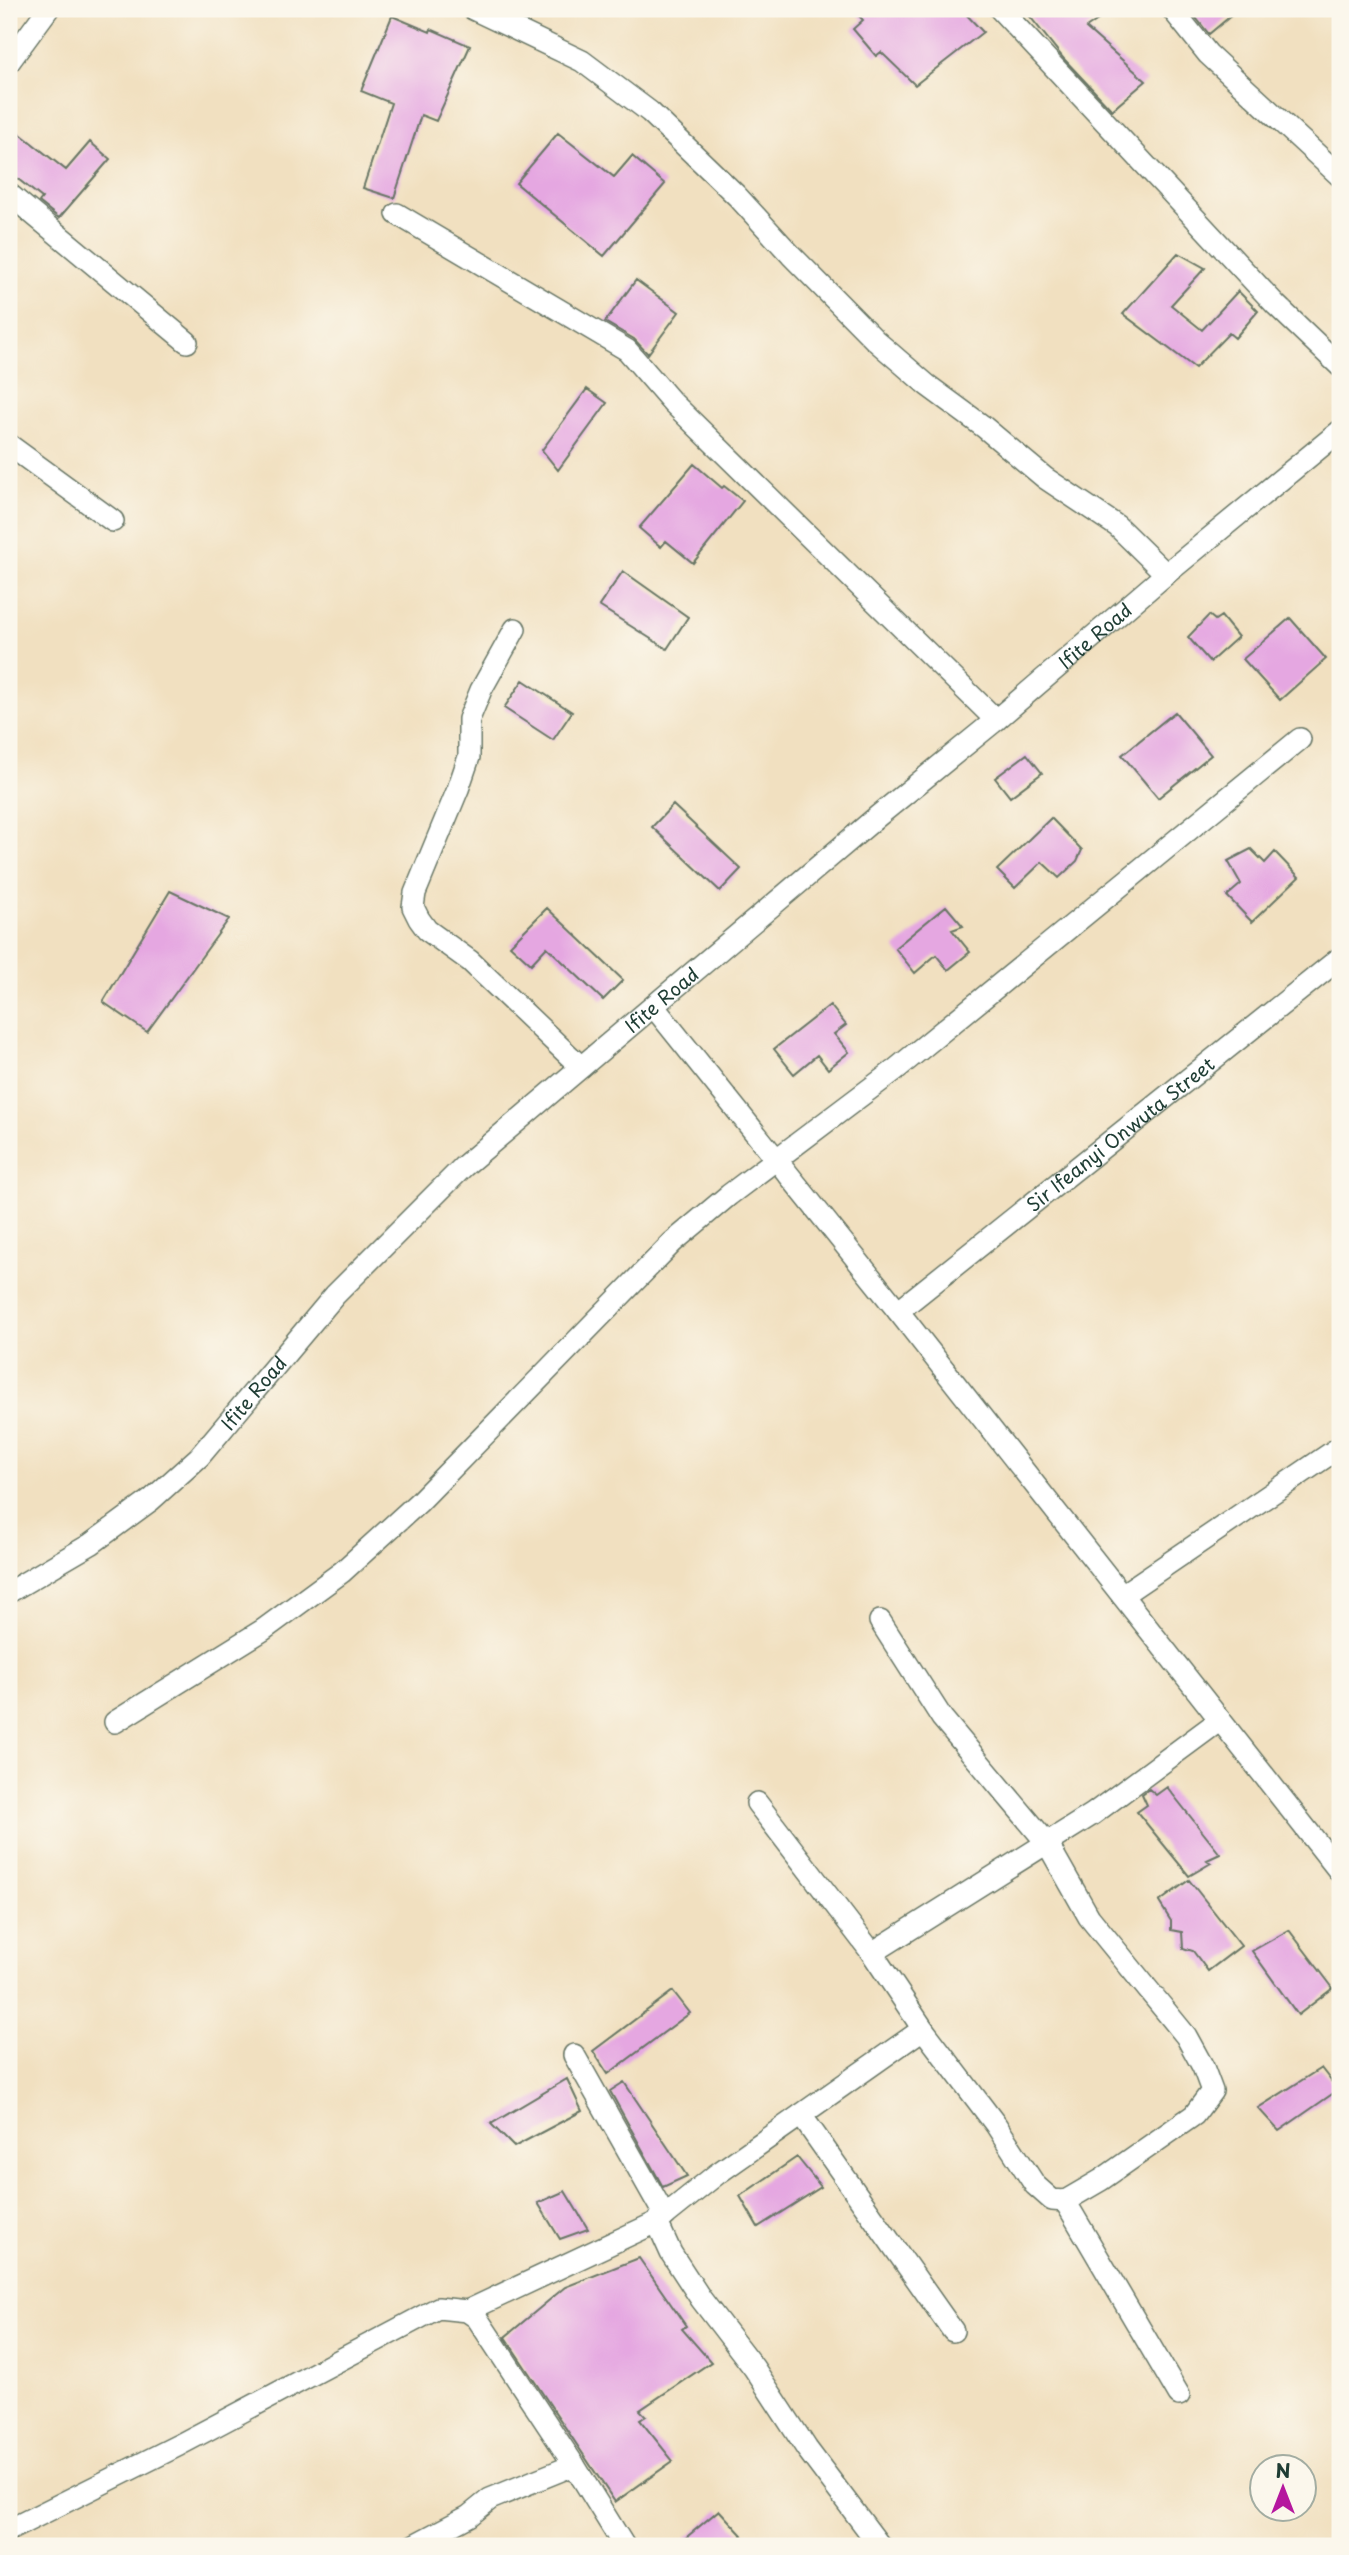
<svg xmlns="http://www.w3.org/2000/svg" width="1349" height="2555" viewBox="0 0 1349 2555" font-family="'Playpen Sans',sans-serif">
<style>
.building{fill:#e5a7e1}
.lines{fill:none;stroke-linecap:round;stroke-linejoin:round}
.minor-casing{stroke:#687665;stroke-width:24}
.minor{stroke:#fff;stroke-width:21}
.labels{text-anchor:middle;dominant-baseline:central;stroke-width:5;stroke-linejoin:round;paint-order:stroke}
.street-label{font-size:19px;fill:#1f3d34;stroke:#fbf7ec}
</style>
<rect width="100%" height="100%" fill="#fbf7ec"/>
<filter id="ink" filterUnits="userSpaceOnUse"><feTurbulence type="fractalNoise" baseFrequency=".0143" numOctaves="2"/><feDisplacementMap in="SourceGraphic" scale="14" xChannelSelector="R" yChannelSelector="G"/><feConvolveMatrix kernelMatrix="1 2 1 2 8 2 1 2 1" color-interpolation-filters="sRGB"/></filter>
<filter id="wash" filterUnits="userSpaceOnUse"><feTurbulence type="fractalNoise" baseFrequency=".00686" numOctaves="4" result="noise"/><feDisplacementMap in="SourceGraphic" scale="28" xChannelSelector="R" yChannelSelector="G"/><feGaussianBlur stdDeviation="1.57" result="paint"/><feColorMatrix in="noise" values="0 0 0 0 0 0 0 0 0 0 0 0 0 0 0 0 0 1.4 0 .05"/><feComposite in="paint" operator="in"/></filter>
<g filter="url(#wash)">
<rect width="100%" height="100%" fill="#f1e0c0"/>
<g id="blocks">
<path class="building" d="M852,9h109l22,23 -68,53 -34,-33 -5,4 -23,-27 10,-9z
M1024,9h90l-28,19 60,53 -34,29 -48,-51z
M1189,9h50l-30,25z
M392,16l38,16 1,-3 39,17 -34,75 -15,-6 -27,83 -31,-10 28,-85 -30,-12z
M9,125l57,45 24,-28 20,17 -51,59 -20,-16 3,-4 -33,-26z
M558,133l56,44 18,-21 33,28 -61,72 -88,-73z
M1178,253l27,15 -34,37 31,25 36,-39 20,20 -23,27 -6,-5 -34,35 -72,-54z
M636,280l43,32 -31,42 -14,-15 -29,-17z
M587,389l20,14 -49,67 -16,-20z
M694,464l28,24 2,-2 19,15 -50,62 -27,-22 -5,6 -22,-19z
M623,571l65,46 -21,32 -68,-43z
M1209,615l6,5 6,-4 17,21 -28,25 -22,-25z
M1290,618l36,41 -46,41 -37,-41z
M523,680l49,32 -19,28 -49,-32z
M1175,712l36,43 -53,43 -36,-43z
M1027,754l15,19 -32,24 -15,-19z
M673,805l68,64 -21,22 -68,-64z
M1051,818l31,32 -5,11 -18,17 -17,-16 -27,26 -18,-18z
M1251,849l14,14 10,-11 24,25 -47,45 -25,-26 14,-12 -13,-23z
M170,891l59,28 -82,113 -44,-30z
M946,906l17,20 -11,4 18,22 -22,18 -12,-15 -21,18 -20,-25z
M547,908l76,72 -20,20 -56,-53 -16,17 -21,-19z
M830,1005l16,20 -12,9 15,18 -21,17 -11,-14 -23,19 -20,-25z
M1167,1787l53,67 -13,6 4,3 -22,13 -52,-64 10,-7 -5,-11 7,-5 7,6z
M1189,1880l52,66 -33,25 -15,-20 -10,-3 -1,-16 -11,-2v-9l-12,-19z
M1289,1930l44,58 -35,27 -46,-64z
M673,1991l17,22 -82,61 -15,-23z
M1321,2068l17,22 -59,41 -21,-23z
M567,2079l15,32 -68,36 -23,-23z
M624,2082l63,94 -24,11 -53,-96z
M797,2157l24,30 -63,40 -18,-31z
M565,2191l23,38 -28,10 -22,-36z
M639,2258l47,68 -4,3 29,33 -71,48 6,6 -6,4 33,41 -58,41 -110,-165 60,-50z
M719,2510l33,36h-76z"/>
</g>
</g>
<g filter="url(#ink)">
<use href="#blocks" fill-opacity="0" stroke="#687665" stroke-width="2"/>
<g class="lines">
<defs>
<g id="minor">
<path d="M473,9l109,52 68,51 87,84 54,59 84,85 52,45 57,42 61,51 72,48 49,48"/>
<path d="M1000,9l276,296 64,61"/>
<path d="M1172,9l36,45 132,122"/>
<path d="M9,62l39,-53"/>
<path d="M9,194l178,148"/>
<path d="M397,214l230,136 45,52 324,318"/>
<path d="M9,445l104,76"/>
<path d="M515,629l-34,61 -12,29v38l-11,32 -43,104 -2,14 6,12 8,11 43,31 111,106"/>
<path d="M654,1007l244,304 442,561"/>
<path id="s1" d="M898,1311l442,-353"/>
<path id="s2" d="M9,1592l82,-48 60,-44 48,-43 136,-162 128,-128 415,-351 118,-96 170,-146 174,-143"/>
<path d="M1122,1595l218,-148"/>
<path d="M115,1722l148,-92 79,-58 77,-70 254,-260 56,-47 166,-125 405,-331"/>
<path d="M757,1803l115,150 51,76 73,96 39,60 17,15 13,1 36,-21 93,-65 18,-24 -9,-24 -17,-31 -97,-119 -42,-74 -105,-125 -62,-97"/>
<path d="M872,1953l221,-139 127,-94"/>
<path d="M574,2055l91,161"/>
<path d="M801,2115l152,216"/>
<path d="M1065,2201l114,194"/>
<path d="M657,2222l14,31 30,46 53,69 53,81 73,97"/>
<path d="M467,2311l190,-89 60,-48 206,-145"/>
<path d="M9,2530l170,-85 259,-137 29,3 10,7 97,147 50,81"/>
<path d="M412,2546l57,-30 21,-17 84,-34"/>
</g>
</defs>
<use href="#minor" class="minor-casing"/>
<use href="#minor" class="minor"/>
</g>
</g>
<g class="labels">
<g class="street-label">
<text stroke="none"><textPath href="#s2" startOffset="1452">Ifite Road</textPath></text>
<text stroke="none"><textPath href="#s2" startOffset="886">Ifite Road</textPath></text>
<text stroke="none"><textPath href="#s1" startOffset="284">Sir Ifeanyi Onwuta Street</textPath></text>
<text stroke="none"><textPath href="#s2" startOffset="318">Ifite Road</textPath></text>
</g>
</g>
<rect width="1349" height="2555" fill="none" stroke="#fbf7ec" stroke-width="35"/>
<g transform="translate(1283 2488)"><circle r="33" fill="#fbf7ec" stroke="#a3ada2" stroke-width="2"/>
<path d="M0-5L12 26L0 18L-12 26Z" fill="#b5179e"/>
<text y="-10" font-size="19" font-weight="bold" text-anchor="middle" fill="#1f3d34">N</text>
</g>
</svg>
